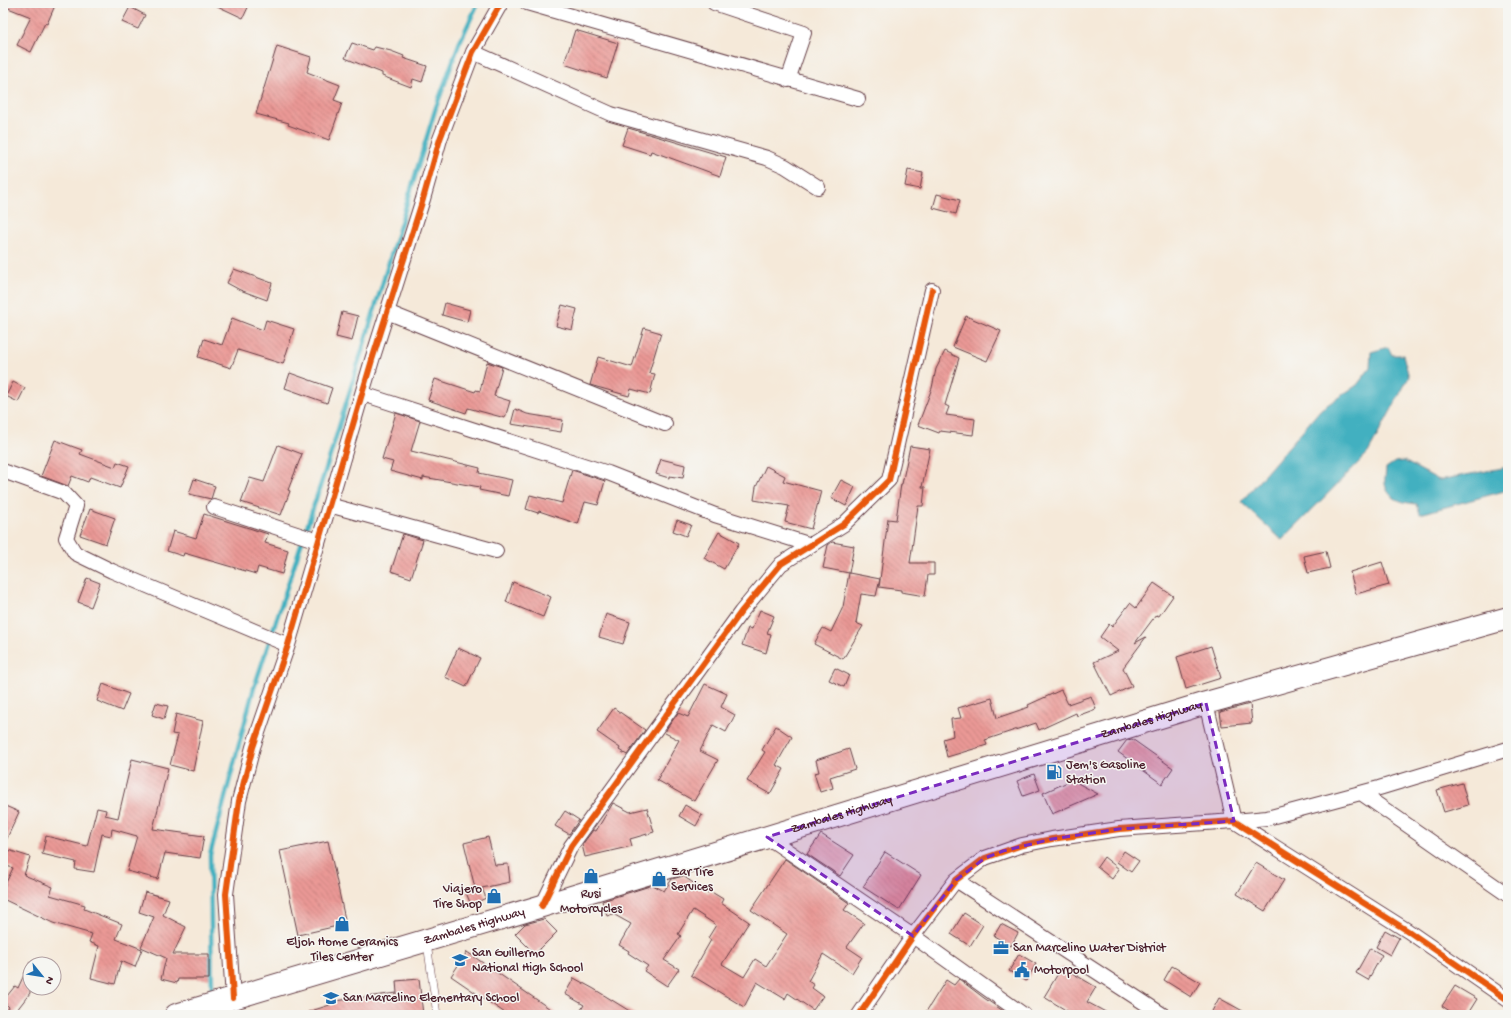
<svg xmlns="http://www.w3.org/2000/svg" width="1511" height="1018" viewBox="0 0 1511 1018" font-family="'Gochi Hand',sans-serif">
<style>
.water{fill:#43b0c0;stroke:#466876}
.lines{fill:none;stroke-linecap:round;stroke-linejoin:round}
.stream{stroke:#43b0c0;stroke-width:4.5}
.building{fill:url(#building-back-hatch)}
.service-casing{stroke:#643d45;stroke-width:8}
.minor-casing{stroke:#643d45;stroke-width:16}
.primary-casing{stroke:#643d45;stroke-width:24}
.service{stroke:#fff;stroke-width:7}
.minor{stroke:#fff;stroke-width:14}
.primary{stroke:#fff;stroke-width:22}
.cycleway-casing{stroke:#f6f6f2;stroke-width:8}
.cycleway{stroke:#e8590c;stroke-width:6}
.marked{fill:#7b2cbf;fill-opacity:0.2;stroke:#7b2cbf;stroke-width:3;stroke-dasharray:8 5;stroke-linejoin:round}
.labels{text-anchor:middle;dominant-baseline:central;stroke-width:3;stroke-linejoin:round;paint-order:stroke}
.street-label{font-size:13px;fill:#4a1f2b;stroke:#f6f6f2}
.poi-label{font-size:13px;fill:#4a1f2b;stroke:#f6f6f2;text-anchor:start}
</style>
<defs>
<pattern id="building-back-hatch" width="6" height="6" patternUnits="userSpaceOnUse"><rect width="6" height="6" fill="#ea9995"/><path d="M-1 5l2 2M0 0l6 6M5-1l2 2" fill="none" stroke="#c07c7a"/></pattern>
</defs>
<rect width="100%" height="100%" fill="#f6f6f2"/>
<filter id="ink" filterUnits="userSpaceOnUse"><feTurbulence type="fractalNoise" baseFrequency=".025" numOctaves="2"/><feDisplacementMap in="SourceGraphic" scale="8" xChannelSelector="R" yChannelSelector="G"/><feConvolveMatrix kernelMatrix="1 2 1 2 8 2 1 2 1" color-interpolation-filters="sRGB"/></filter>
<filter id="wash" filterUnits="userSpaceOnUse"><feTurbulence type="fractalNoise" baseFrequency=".012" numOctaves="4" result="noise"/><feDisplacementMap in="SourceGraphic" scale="16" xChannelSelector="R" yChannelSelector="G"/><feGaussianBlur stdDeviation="0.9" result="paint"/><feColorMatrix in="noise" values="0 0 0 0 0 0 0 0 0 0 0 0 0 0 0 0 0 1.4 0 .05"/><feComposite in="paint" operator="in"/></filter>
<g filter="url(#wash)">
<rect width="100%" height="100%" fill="#f5e9d9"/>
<path class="water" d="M1388,347l4,8h11l6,22 -41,76 -86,87 -41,-38 80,-93 36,-24 13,-17 1,-16z
M1404,461l35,19 69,-13v23l-88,24 -3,-10c-13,-1 -29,-4 -32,-20 -1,-4 1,-11 1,-16l9,-6z"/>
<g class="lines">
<path class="stream" d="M212,991l-2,-136 43,-164 78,-238 105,-346 23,-63 19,-41"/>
</g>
<g id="blocks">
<path class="building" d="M3,3h53l-9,21 -2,-1 -14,29 -14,-7 14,-28 -28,-11z
M211,3h39l-7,15z
M130,7l15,8 -7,14 -16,-7z
M575,30l43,13 -11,35 -43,-14z
M352,43l21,7 2,-3 16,4 13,5 -1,2 24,8 -5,16 -9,-3 -2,8 -29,-11v-3l-37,-15z
M277,46l34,11 -4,15 33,13 -6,15 8,3 -13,37 -41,-15 1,-2 -33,-9z
M628,128l98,29 -6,19 -69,-25 -1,3 -28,-9z
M908,170l15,3 -3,16 -15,-3z
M937,194l23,6 -4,14 -23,-6z
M234,269l38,14 -5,17 -27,-10 -13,-7z
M445,303l25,7 -3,12 -25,-7z
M562,305l15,4 -5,21 -16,-4z
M342,312l16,4 -6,25 -16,-4z
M966,316l35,15 -14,30 -34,-14z
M232,318l31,12 3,-10 28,9 -11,35 -45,-14 -7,18 -33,-11 6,-18 18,6z
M644,328l17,5 -12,40 6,1 -5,20 -19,-5 -2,7 -39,-11 8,-28 34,10z
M945,351l14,7 -14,47 4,2 -3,8 29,4 -2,16 -33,-4 -1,2 -21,-8 14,-37 4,-19z
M487,362l15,5 -8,29 16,5 -5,17 -37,-10 -2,5 -38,-13 7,-21 40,13 1,-2 4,1z
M290,373l42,15 -5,15 -42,-15z
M13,382l12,6 -7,14 -12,-6z
M515,409l12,5 36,6 -2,12 -50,-8z
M396,413l24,8 -9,30 69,17 -1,5 33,7 -4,16 -29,-6 1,-3 -57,-10v3l-33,-9 3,-9 -11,-3z
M55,440l27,10 -2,4 35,13 2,-5 12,4 -9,22 -30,-11 -2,5 -16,-6 -4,10 -27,-10z
M278,445l24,9 -14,36 2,1 -9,24 -40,-13 9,-24 14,4z
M910,446l20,3 -8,38h3l-2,19h-5l-8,57h24v12h-6l-3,21 -24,-4v-2l-22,-3 9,-68 8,1 5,-36h1z
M661,459l24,6 -2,13 -14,-2v2l-13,-4z
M766,466l19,10 -2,5 38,10 -10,38 -26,-7 4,-16 -35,-6 2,-13z
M572,470l33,11 -7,24 -13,-3 -7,22 -39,-13 -1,2 -12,-4 4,-14 32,8z
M194,479l21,7 -4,13 -22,-5z
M841,480l14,7 -9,19 -15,-8z
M90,509l25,9 -9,26 -26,-9z
M204,514l64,20 -3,9 23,7 -6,24 -24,-7 -2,7 -72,-21 -1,3 -16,-5 6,-20 23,7z
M677,520l14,5 -5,11 -13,-5z
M719,532l20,11 -15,26 -20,-11z
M403,534l20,6 -12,38 -20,-7z
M832,542l22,4 -5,27 -26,-5 5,-23z
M1326,551l4,17 -22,5 -4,-17z
M1382,562l7,23 -33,9 -6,-22z
M849,573l31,6 -4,17 -15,-2 -5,29 7,3 -20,33 -29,-15 9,-16 8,4 12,-25z
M87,578l13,5 -9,24 -13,-5z
M513,582l38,15 -8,20 -37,-15z
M1154,583l19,13 -14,20 -3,-1 -21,28 11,-6 -23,31 9,18 -21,10 -17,-34 24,-11 -18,-14 9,-13 3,3 18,-24 6,5z
M760,610l14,6 -7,17 4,1 -5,19 -24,-8 6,-17 4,1z
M606,614l24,8 -7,22 -24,-7z
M1211,646l10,32 -35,11 -9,-32z
M458,648l22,10 -14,29 -21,-10z
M835,668l14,7 -5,12 -15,-7z
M103,684l26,10 -7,17 -25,-10z
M705,684l22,10 -6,13 14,8 -9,17 -13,-7 -13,26 18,9 -24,41 -37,-21 22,-40 -14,-7 2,-5 11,-15 10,4z
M1061,690l7,14 23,-8 5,13 -19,7 -1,-3 -37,17 -3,-7 -51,17 2,5 -40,12 -4,-18 10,-3 -2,-17 10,-1 -3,-10 34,-10 5,20 32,-11 -1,-2z
M156,703l12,3 -4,13 -12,-4z
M1250,704l2,19 -30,3 -2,-14z
M614,708l31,22 -18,25 -8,-5 1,-2 -23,-16z
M176,714l27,7 -10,50 -23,-6 8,-30 -6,-1z
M776,726l16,11 -16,28 8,4 -14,25 -23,-13 18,-29 -3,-2z
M1132,739l41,29 -11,16 -44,-32 9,-12z
M849,749l6,20 -25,8 3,11 -13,4 -6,-19 5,-1 -3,-12z
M132,759l36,9 -15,61 51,7 -4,22 -35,-5 -7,26 -31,-8 10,-35 -25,-7 -1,7 -9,-2 -8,38 -19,-3 1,-7 -34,-8 4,-18 41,10 10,-38 9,2 -1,5 13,3z
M1034,774l6,16 -17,6 -6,-15z
M1072,780l26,14 -46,20 -9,-21z
M1462,783l6,22 -24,7 -7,-22z
M613,803l17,9 17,-4 7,24 -24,7 2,7 -47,11 -3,-12 11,-15 3,1z
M3,805l16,7 -16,35z
M685,805l17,10 -6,11 -17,-10z
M565,811l14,9 -10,14 -14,-8z
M821,834l33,21 -14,21 -33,-22z
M488,837l7,28 13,-1 2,18 -28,6 4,10 -15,7 -6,-15 10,-2 -11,-45z
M328,841l18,83 -48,11 -18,-84z
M8,850l22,7 -6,18 29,12 -3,8 35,10 -1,4 38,15 -6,15 26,10 -7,18 -14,-6 -6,23 -24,-6 8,-32 -10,-4 3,-8 -39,-11 -50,-24v-10l10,-21 -10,-3z
M1124,851l15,10 -8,11 -14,-10z
M885,852l36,23 -22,35 -36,-23z
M1104,857l15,12 -7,10 -15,-12z
M785,859l64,44 -5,7 20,13 -17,24 15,10 -10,16 -29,-19 -15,27 6,4 -2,3 11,8 -10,14 -25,-17 -3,6 -28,-17 -13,25 -53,-32 20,-35 -3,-2 8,-13 -23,-15 -15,24 3,2 -17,24 15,9 -12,17 -23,-15 4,-5 -20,-13 1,-2 -10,-6 12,-21 -18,-10 -6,2 -5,-15 51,-16 11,6 8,-12 11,-3 25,17 2,-2 13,8 -2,4 28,19 -27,42 22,13 11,-18 11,7 21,-32 -36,-24z
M1256,863l28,17 -19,31 -28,-17z
M145,892l24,7 -6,16 23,12 -13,27h36v25h-31l-1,4 -16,-4 5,-21 -25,-11 13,-30 -15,-5z
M964,913l19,12 -13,21 -19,-12z
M544,919l13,13 -22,22 -20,-20 10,-10z
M1001,924l17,9 -7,13 -17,-10z
M1385,930l14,8 -9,17 -14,-8z
M1370,948l12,7 -14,25 -12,-7z
M467,952l92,63h-51l-57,-39z
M1019,954l17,10 -10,17 -17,-10z
M30,962v31l-17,22h-8l4,-8 -6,-6 12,-15 3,2z
M1172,966l28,16 -9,15 -27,-17z
M1062,967l34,20 -9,15 24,13h-37l-30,-18z
M574,978l20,11 42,26h-47l-8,-5 3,-5 -19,-11z
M419,979l4,36h-115v-3l28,-9 -1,-2 62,-8 -1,-12z
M959,979l25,19 25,17h-85l22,-35 8,5z
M1455,986l22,13 -10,16h-11l-14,-9z
M1219,998l31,17h-40z"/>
</g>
</g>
<g filter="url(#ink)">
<use href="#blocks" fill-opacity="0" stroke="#643d45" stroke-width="1"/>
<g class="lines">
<defs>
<path id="service" d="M427,943l10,72"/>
<path id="minor" d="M527,3l331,96
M714,3l90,30 -16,47
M473,52l138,62 156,44 18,8 33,21
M387,312l278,112
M363,394l245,79 107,42 96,30
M3,471l61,22 12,13 -10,32 9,15 37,18 176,74
M329,505l167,46
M214,507l104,34
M1206,703l28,118 33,-3 112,-30 129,-39
M1361,793l147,102
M767,837l146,99 111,79
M956,880l207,135
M542,906l29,-60 170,-234 40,-48 63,-40 45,-44 43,-190
M233,998l-7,-104 13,-93 14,-54 35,-102 84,-285 51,-161 17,-60 33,-87 28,-49
M859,1015l54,-79 43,-56 29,-22 37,-13 30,-6 67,-10 115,-8 174,110 100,69"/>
<g id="primary">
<path id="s1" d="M176,1015l366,-109 664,-203 302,-85"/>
</g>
</defs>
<use href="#service" class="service-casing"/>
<use href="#minor" class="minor-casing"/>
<use href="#primary" class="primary-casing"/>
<use href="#service" class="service"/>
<use href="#minor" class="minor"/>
<use href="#primary" class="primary"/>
<defs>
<path id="cycleway" d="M542,906l29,-60 170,-234 40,-48 63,-40 45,-44 43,-190
M233,998l-7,-104 13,-93 14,-54 35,-102 84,-285 51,-161 17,-60 33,-87 28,-49
M859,1015l54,-79 43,-56 29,-22 37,-13 30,-6 67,-10 115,-8 174,110 100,69"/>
</defs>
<use href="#cycleway" class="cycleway-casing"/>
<use href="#cycleway" class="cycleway"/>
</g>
</g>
<path class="marked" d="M1206,703l28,118 -115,8 -67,10 -49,12 -18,7 -29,22 -43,56 -146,-99z"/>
<defs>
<symbol id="fuel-bare" viewBox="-9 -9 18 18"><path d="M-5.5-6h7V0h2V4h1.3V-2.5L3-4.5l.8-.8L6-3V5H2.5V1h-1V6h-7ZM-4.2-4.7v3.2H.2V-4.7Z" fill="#1f6fb2" stroke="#f6f6f2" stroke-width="2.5" paint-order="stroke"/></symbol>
<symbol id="shop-bare" viewBox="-9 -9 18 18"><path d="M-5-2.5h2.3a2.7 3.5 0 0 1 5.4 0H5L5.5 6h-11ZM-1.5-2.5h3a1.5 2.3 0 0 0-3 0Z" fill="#1f6fb2" stroke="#f6f6f2" stroke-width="2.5" paint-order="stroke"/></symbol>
<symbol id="office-bare" viewBox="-9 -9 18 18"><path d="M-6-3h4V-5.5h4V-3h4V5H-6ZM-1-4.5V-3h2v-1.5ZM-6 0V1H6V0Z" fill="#1f6fb2" stroke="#f6f6f2" stroke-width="2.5" paint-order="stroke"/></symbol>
<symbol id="school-bare" viewBox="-9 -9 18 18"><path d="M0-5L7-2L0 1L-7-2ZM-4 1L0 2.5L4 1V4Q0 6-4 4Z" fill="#1f6fb2" stroke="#f6f6f2" stroke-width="2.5" paint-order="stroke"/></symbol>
<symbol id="civic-bare" viewBox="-9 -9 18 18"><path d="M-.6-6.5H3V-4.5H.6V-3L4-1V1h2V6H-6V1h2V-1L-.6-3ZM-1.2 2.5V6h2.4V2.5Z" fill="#1f6fb2" stroke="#f6f6f2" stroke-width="2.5" paint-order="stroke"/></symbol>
</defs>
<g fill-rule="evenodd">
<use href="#fuel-bare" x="1043" y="761" width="22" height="22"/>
<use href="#shop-bare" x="580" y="865" width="22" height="22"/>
<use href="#shop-bare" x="648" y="868" width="22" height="22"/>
<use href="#shop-bare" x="483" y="885" width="22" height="22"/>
<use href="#shop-bare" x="331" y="913" width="22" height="22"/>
<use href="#office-bare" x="990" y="937" width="22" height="22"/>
<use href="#school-bare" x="449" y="949" width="22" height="22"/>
<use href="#civic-bare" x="1011" y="959" width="22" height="22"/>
<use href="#school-bare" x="320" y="987" width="22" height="22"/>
</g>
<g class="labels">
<g class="street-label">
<text stroke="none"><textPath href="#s1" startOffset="1019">Zambales Highway</textPath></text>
<text stroke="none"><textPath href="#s1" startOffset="695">Zambales Highway</textPath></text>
<text stroke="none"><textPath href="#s1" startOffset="311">Zambales Highway</textPath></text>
</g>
<g class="poi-label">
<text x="1066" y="765">Jem's Gasoline<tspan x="1066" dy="15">Station</tspan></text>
<text x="671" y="872">Zar Tire<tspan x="671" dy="15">Services</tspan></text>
<text x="482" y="889" text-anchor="end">Viajero<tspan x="482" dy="15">Tire Shop</tspan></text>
<text x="591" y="894" text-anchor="middle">Rusi<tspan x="591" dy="15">Motorcycles</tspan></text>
<text x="342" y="942" text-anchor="middle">Eljoh Home Ceramics<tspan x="342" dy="15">Tiles Center</tspan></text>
<text x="1013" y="948">San Marcelino Water District</text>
<text x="472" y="953">San Guillermo<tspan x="472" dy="15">National High School</tspan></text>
<text x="1034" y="970">Motorpool</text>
<text x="343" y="998">San Marcelino Elementary School</text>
</g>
</g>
<rect width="1511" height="1018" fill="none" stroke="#f6f6f2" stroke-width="16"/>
<g transform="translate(42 976) rotate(120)"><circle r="19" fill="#f6f6f2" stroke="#b1a0a2"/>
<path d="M0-3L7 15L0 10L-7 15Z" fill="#1f6fb2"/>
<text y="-6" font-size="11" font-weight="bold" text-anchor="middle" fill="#4a1f2b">N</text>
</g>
</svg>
